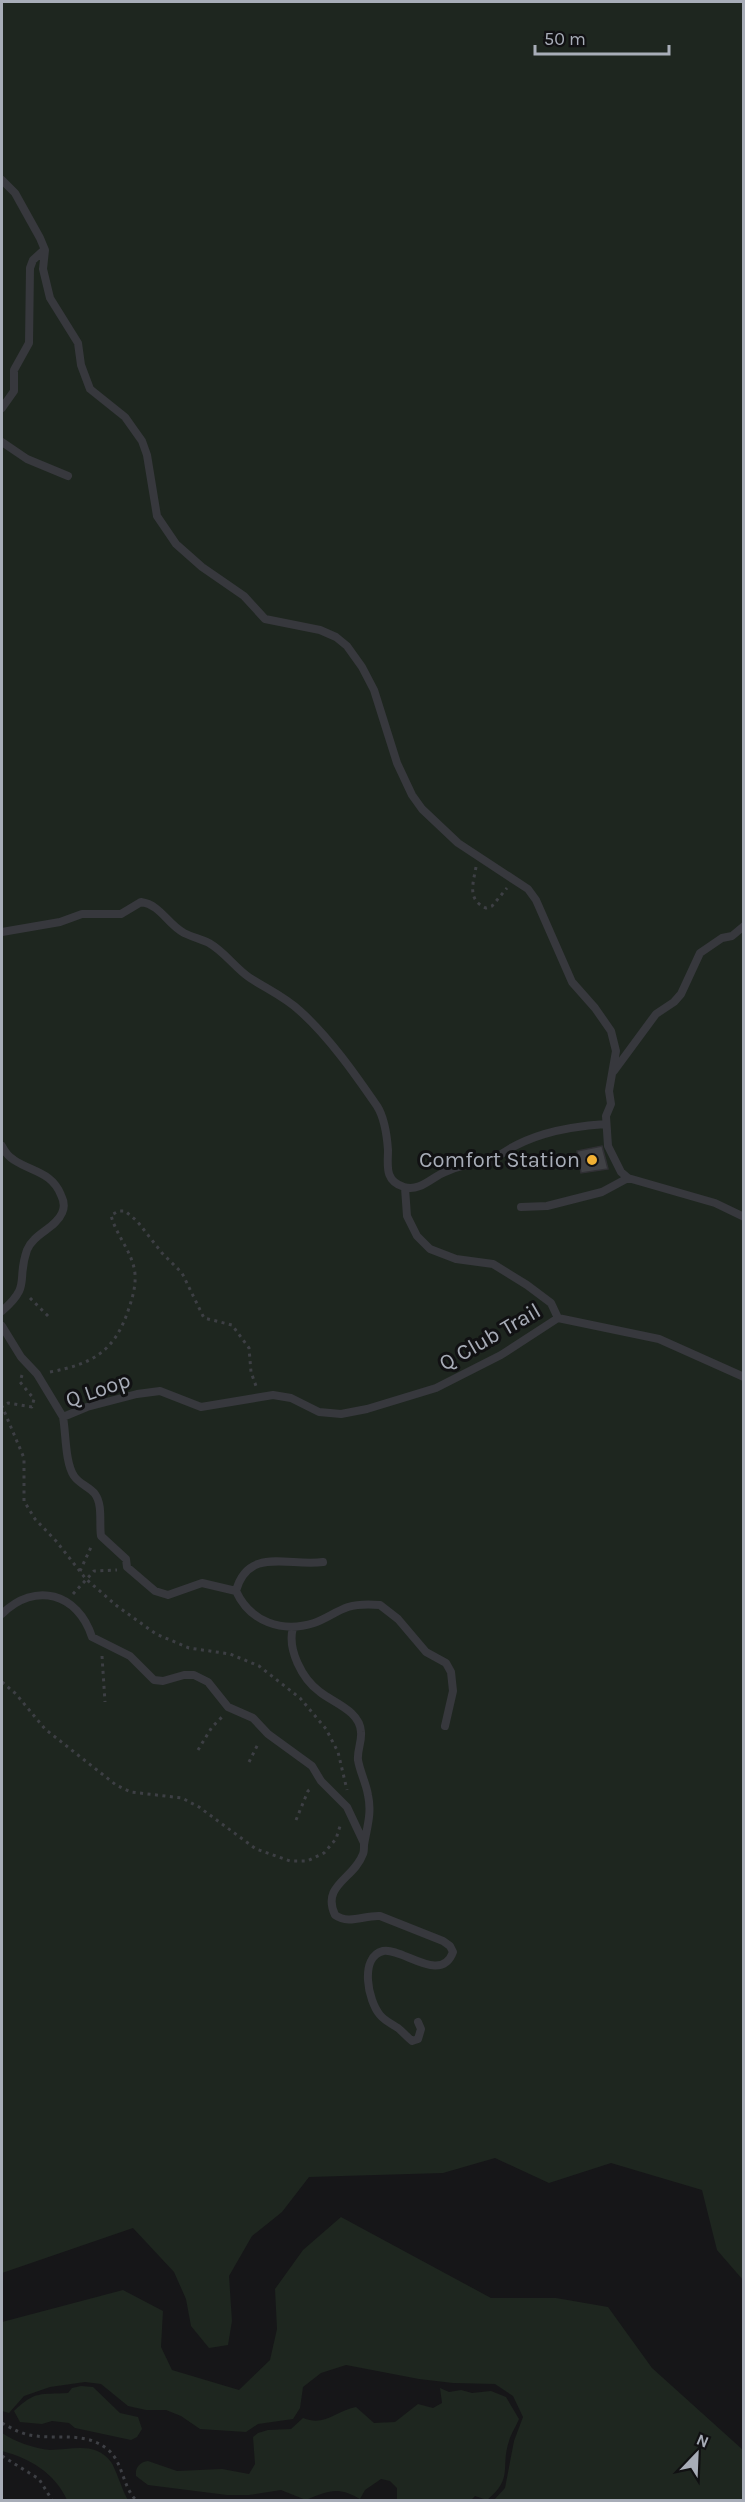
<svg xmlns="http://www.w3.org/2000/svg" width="745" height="2502" viewBox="0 0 745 2502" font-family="Karla,sans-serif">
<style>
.green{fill:#1e261f}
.building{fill:#404145;stroke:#303034;stroke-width:1.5}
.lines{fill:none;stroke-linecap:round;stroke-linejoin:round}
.path{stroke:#3d3f44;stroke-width:3;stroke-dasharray:3 4.5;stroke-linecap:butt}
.lane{stroke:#37383d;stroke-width:8}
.poi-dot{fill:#f2b134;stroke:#111113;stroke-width:2}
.labels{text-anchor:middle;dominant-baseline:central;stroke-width:6;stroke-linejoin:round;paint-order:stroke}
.poi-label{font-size:22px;fill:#a8adb8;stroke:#111113;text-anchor:end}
.street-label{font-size:22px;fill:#a8adb8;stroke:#111113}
</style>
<rect width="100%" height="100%" fill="#161618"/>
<path class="green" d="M2,2h741v2278l-26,-30 -15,-60 -91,-27 -62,20 -54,-25 -52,15 -134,4 -27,35 -30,24 -23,40 3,45 -4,24 -19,3 -18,-22 -5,-27 -12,-27 -41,-44 -131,45z
M341,2217l150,81h65l52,9 44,61 91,82v50h-249l11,-12 9,-47 9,-24 -10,-21 -18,-12 -42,-1 -34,-4 -73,-14 -25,8 -18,14 -3,21 -7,11 -35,5 -12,8 -46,-3 -19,-13 -15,-6h-20l-18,-4 -27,-22 -16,-2 -35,5 -26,9 -15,17 -7,-2v-89l121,-32 40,21 -2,36 11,23 67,20 31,-30 7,-31 -2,-40 28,-39z
M81,2386l12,1 27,26 18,4 4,12 -5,8 -6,3 -56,-12 -6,-5 -17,-2 -10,3 -22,-2 -6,-11c22,-21 26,-16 54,-18l4,-5z
M440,2388l9,4 12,-2 11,3 19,-2 15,6 13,22c-3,7 -8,15 -10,22 -9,27 5,37 -22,59l-12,-4 -4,4h-74v-12l-7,-7 -9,-2 -16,11 -5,9c-23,-13 -31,-8 -54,1l-25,-10 -32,5h-22l-79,-10 -12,-9c-1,-9 4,-14 12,-15l29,10 45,-2 27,5 6,-10 -2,-27 5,-4 10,-3 23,-1 12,-11c22,9 32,-7 53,-11l18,16 21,-1 23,-18 15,4 9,-5z
M2,2433c12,8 33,16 48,17 22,0 45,-9 61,12 4,5 12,30 17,38h-61c-12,-27 -38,-42 -65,-49z"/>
<path class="building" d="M602,1146l6,23 -27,4 -4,-22z"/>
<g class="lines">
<path class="path" d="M476,867c-3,17 -9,33 10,41l6,-2 15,-18
M30,1298l21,21
M50,1372c42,-8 64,-20 78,-61 4,-12 8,-24 7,-37 -2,-22 -19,-38 -24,-59l8,-4h6l12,10 25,32 20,20 22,45 28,7 17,23 2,24 5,14
M22,1375l-2,7 14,17 -2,8 -24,-4 -6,3 22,52v43l11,18 21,22 30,38 31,27 39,28 33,14 41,6 29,12 41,32 26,31 12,23 9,38
M80,1571l12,-26
M73,1594l21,-23 23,-1
M102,1656l3,46
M2,1682l14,12 29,35 71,56 15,7 51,6 17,9 57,42 34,12h17l17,-8 12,-14 5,-16
M198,1750l14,-23 11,-11
M249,1762l10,-20
M296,1820l12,-29 4,-3
M2,2423c11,6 21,12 34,13 24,3 50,-4 71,13 16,12 15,37 29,51
M2,2456l37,23 13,21"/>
<path class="lane" d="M2,180l13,13 25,45 5,12 -2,19 7,29 28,45 3,22 9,24 35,28 17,24 5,14 10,61 19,28 26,23 42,29 21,23 55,11 16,7 11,9 15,21 12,23 23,73 15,32 10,14 36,34 70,46 8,11 36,82 23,26 16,23 5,20 -7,40 2,13 -5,12 2,30 13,26 7,6 87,25 29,14
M2,408l12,-17v-21l15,-27 1,-75 3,-8 11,-10v2
M2,442l25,17 41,17
M2,932l58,-10 22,-8h39l20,-12c20,3 26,22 43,31 8,4 17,6 25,10 16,9 26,25 41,35 17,11 35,19 50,33 29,26 55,63 77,95 7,11 10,30 11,44 0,15 -4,31 16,37 16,5 28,-10 41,-15 14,-6 30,-10 44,-9 34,-28 74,-36 117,-39
M614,1071l42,-57 18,-12 7,-8 19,-41 22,-15 10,-2 12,-10
M2,1146c3,6 7,11 12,14 18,12 38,12 47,35 3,6 4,12 1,18 -7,16 -28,20 -35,37 -11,31 5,35 -25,61
M405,1188l2,28 10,20 13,13 26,10 37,5 34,21 24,18 7,15
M521,1207l26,-1 55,-14 26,-14
M2,1326l19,31 16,17 26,43
M323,1562c-33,5 -75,-16 -87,29 14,31 46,42 78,32 12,-4 22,-12 34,-16 10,-3 21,-3 32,-2l18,14 28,33 20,11 5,9 2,19 -8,35
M236,1591l-34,-8 -34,12 -13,-4 -28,-24 -1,-8 -25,-23c-2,-13 2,-31 -6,-42 -5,-7 -16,-10 -21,-18 -9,-13 -8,-43 -11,-59l24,-10 50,-13 23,-3 41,16 72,-12 18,3 28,14 22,2 26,-5 69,-21 65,-33 57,-37 101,21 85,38
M2,1614c33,-33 76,-21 90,23l38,19 24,24 9,1 21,-6h10l14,7 20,25 25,11 15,16 44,32 9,15 26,26 17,36
M293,1628c-6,21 9,51 27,64 14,11 40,19 41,40 1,10 -4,18 -3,28 2,12 8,23 10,35 4,18 -1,32 -4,50 0,2 0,7 -1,9 -9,25 -42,31 -28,61 14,10 29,0 45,1l63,25 7,5 3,6c-12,33 -51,-5 -70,-1 -24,6 -15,50 -3,64 5,6 12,9 18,13 5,4 9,9 14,13l6,-2 3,-10 -3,-7"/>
</g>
<circle class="poi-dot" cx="592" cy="1160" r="6"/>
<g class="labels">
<g class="poi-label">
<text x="580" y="1160">Comfort Station</text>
</g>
<g class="street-label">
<text transform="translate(490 1337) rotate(-30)">Q Club Trail</text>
<text transform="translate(98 1390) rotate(-19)">Q Loop</text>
</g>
</g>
<rect width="745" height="2502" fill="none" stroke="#a8adb8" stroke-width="6"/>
<g transform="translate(697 2454) rotate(23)" stroke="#111113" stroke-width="4.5" paint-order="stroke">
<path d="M0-4.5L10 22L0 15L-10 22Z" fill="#a8adb8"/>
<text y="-9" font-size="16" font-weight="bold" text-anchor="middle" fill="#a8adb8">N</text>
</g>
<path d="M535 45v9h134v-9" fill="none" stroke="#a8adb8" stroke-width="3"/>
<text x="544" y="45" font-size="18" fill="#a8adb8" stroke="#111113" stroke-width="4.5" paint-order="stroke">50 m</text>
</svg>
